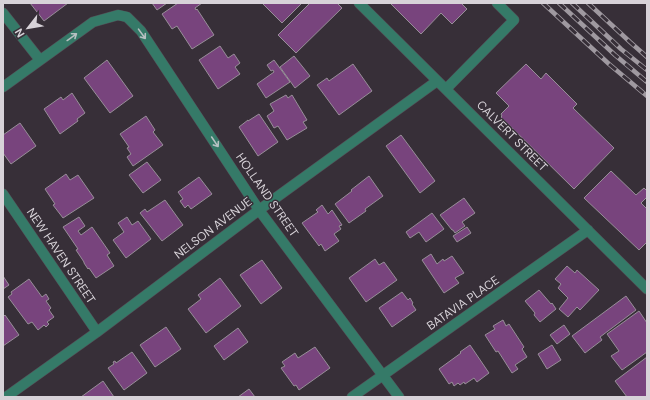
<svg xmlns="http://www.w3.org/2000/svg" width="650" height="400" viewBox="0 0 650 400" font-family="'DM Sans',sans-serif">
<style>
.building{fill:#78447d;stroke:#978e98}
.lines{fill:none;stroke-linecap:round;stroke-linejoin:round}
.minor-casing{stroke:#544c55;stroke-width:11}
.minor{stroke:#357a68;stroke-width:10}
.rail-casing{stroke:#9f99a0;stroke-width:4.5}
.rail{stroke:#372f38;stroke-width:3;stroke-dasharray:9;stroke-linecap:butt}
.oneway{stroke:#b7c0c2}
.labels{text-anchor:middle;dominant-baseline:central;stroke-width:3;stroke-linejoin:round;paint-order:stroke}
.street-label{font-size:12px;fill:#d7d2d8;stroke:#372f38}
</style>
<rect width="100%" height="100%" fill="#372f38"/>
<path class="building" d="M30,3h38l-24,18z
M152,3h15l-10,7z
M178,3h24l-7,5 1,2 1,-1 17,26 -22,14 -15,-23 -5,3 -10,-15z
M262,3h40l-20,20z
M310,3h27l5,5 -46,45 -18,-18z
M390,3h71l6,6 -15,15 -11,-11 -20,21z
M220,46l8,12 6,-4 6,9 -5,4 5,7 -22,15 -19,-29z
M294,56l16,20 -15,12 -15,-21z
M107,60l26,36 -23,17 -26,-35z
M274,60l16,22 -24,16 -9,-14 17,-12 -1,-2 -2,1 -4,-6z
M353,64l19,27 -33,24 -22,-30 10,-7 2,3z
M526,64l15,15 5,-6 31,31 -4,4 41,40 -40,41 -73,-72 1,-1 -1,-2 8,-8 -13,-13z
M72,93l13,20 -8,6 1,2 -18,13 -16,-25 17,-12 2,3z
M286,95l2,3 4,-3 15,25 -4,2 4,6 -20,12 -9,-14 -4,2 -7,-12 7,-5 -4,-7z
M259,114l19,28 -20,14 -19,-29 9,-7v1z
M146,116l9,14 -2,2 10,13 -30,21 -6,-9 4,-3 -4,-6 2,-1 -9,-13z
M20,123l16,23 -25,18 -8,-11v-18z
M401,135l34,46 -15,12 -34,-47z
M147,162l14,18 -18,13 -14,-18z
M611,171l25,24 8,-7 3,3v6l-6,6 6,6v33l-8,8 -55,-52z
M66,174l4,6 8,-5 16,23 -31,20 -10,-13 2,-1 -10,-15z
M369,176l14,20 -18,13 1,2 -17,12 -14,-19 17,-13 -1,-1z
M199,177l13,17 -21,15 -3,-4 -3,3 -5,-7 3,-2 -5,-7z
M464,198l11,15 -13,9 3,4 -10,7 -2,-3h-1l-12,-15z
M165,200l18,25 -21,16 -4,-5 -18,-23 5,-4 2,3z
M322,205l6,9 4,-4 10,15 -3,1 2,3 -7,5 5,7 -14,10 -4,-7 -2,2 -17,-23 16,-11 -2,-2z
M432,213l12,16 -18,13 -7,-10 -9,6 -4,-6z
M79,217l6,9 -7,5 3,4 11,-8 18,26 -3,2 7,11 -18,12 -7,-10 -1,1 -4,-6v-1l-8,-12 2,-1 -15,-22z
M127,217l5,8 6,-4 13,18 -25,19 -13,-18 11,-8 -6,-9z
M467,227l4,6 -14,9 -4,-6z
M431,254l6,10 6,-5 1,2 8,-5 12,17 -9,5 4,5 -15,10 -22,-33z
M375,259l4,6 5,-3 13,18 -31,22 -17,-24z
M262,260l20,28 -21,16 -21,-29z
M567,266l8,7 2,-3 22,20 -19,20 -3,-3 -9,10 -9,-8 9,-11 -10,-10 3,-4 -6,-5z
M3,276l6,9 -6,4z
M220,278l21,28 -35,27 -18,-24 13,-10 -3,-4z
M29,279l13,18 4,-3 3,5 -3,2 5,7 -2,2 5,7 -7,5 2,2 -3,3 -2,-2 -6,5 -6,-8 -4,2 -20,-27 4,-3 -1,-2z
M539,290l12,14 1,-1 4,6 -16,13 -6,-7 1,-2 -10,-12z
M402,292l6,8 2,-2 3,5 -1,1 4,6 -24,17 -13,-19z
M626,296l10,14 -36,27 2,3 -17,13 -13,-17z
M639,311l8,12v29l-25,18 -11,-14 8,-5 -12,-17z
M5,315l14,20 -16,11v-29z
M503,320l3,6 3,-2 15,23 -2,2 5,8 -12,8 3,4 -6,4 -14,-22 -2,1 -11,-17 10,-6 -2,-3z
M564,325l6,9 -13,10 -7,-9z
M166,327l15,22 -26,18 -15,-22z
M238,328l10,14 -24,18 -10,-14z
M470,345l19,28 -12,9 -3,-4 -9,6 -1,-2 -4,3 -2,-2 -4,3 -2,-4 -3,2 -10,-15 22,-16 -1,-1z
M552,345l9,15 -14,9 -9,-15z
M315,347l15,21 -31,22 -3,-5 -2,1 -13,-18 4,-2 -3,-4 13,-9 3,5z
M132,352l15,21 -23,17 -16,-22 6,-4 -1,-2 2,-1 1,2z
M647,357v40h-20l-12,-16z
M103,381l11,16h-33z
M249,389l6,8h-17z"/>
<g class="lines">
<defs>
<path id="minor" d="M359,3l288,286
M3,13l37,47
M3,87l90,-65 25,-7 9,2 14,14 118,179 140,187
M446,89l68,-69 -17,-17
M3,194l94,138
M6,397l91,-65 162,-122 178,-129
M352,397l236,-167"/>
</defs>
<use href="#minor" class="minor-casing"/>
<use href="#minor" class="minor"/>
<defs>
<path id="rail" d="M543,3l66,61 38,32
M559,3l56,52 32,27
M572,3l49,46 26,21
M588,3l42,39 17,15"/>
</defs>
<use href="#rail" class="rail-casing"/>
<use href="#rail" class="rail"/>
</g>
<defs><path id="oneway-shaft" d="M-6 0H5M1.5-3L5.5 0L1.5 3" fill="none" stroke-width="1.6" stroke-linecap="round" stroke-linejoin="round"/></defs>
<g class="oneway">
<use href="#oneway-shaft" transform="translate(142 34) rotate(54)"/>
<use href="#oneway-shaft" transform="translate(72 37) rotate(-36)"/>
<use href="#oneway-shaft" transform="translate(215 142) rotate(56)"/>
</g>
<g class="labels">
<g class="street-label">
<text transform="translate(512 136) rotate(45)">CALVERT STREET</text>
<text transform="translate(267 195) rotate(55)">HOLLAND STREET</text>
<text transform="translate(213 228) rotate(-37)">NELSON AVENUE</text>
<text transform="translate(61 256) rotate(56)">NEW HAVEN STREET</text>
<text transform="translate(463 303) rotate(-35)">BATAVIA PLACE</text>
</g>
</g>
<rect width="650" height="400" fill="none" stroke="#d7d2d8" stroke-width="8"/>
<g transform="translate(28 28) rotate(239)" stroke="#372f38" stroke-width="3" paint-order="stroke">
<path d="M0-3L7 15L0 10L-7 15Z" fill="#d7d2d8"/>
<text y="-6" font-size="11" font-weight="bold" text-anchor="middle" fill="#d7d2d8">N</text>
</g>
</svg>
